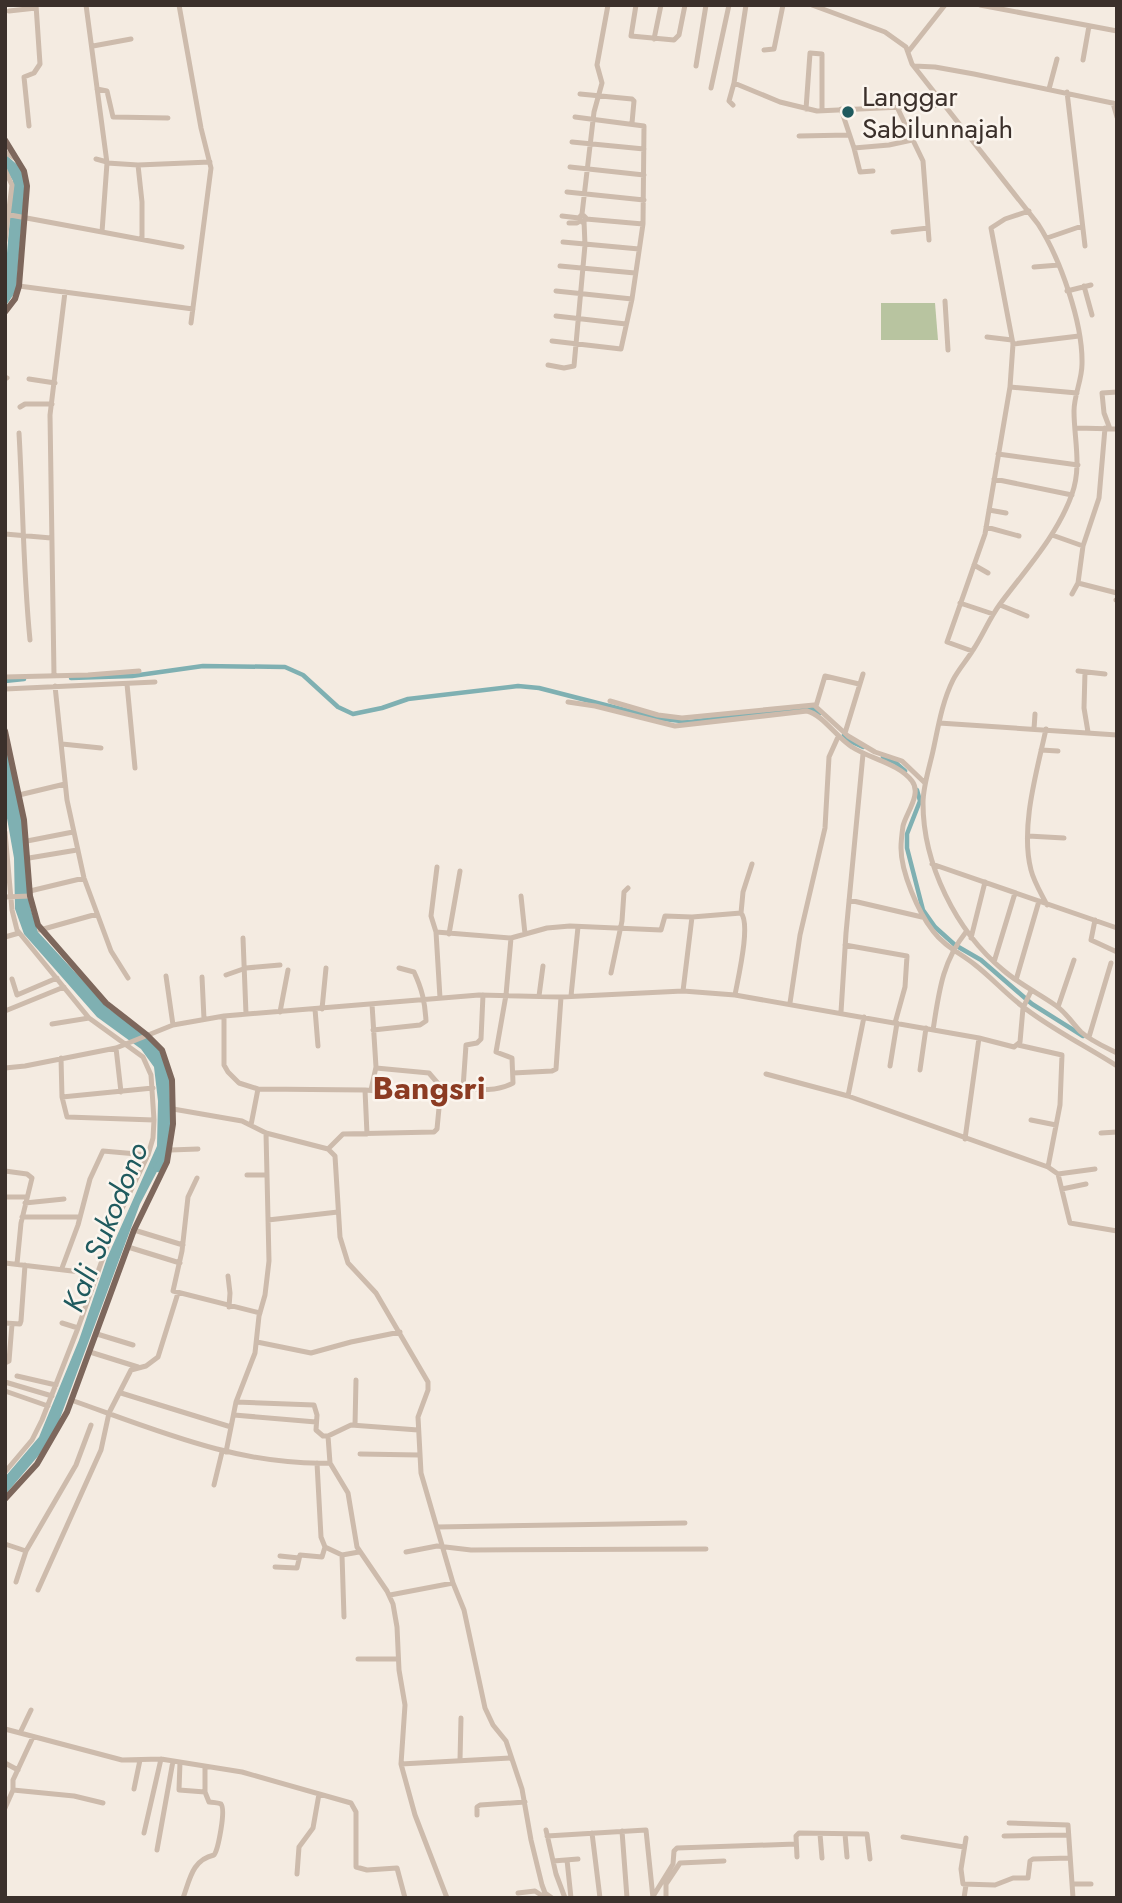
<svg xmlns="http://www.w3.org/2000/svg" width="1122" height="1903" viewBox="0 0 1122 1903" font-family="Jost,sans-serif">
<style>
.green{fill:#b8c4a0}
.water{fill:#7fb0b2}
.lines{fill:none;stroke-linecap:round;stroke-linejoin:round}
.canal{stroke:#7fb0b2;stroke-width:4.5}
.river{stroke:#7fb0b2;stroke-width:8}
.minor{stroke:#cdbbac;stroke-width:5}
.major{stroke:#7d675c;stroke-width:6}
.poi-dot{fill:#1f5a5e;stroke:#fbf5ee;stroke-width:2.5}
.labels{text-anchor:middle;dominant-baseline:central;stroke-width:5;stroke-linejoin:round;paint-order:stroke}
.poi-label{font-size:28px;fill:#3b302b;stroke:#fbf5ee;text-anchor:start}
.water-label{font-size:30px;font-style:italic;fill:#1f5a5e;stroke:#fbf5ee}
.quarter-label{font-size:32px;font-weight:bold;fill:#8c3b22;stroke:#fbf5ee}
</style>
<rect width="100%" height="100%" fill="#f4ebe1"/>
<path class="green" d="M881,303h54l3,37h-57z"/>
<path class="water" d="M5,154l16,14 4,15 -9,108 -11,16v-30l8,-96 -8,-13z
M5,738l20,96 5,73 8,25 71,77 33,23 17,17 10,28 2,47 -9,38 -22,42 -84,225 -17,26 -34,40v-18l34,-40 40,-97 28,-82 50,-112 1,-45 -4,-34 -13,-18 -44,-32 -73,-83 -9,-25 -1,-51 -9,-51z"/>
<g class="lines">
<path class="canal" d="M71,678l61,-2 71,-10 82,1 18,8 35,32 15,7 29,-6 26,-9 110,-13 21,2 117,30 33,4 114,-14 10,1 7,4
M5,681l19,-2
M844,735l6,6 13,6
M883,757l13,6 9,8
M917,790l3,11 -13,33v14l16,62 12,17 20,18 26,15 51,44 51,32"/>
<path class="river" d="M158,1168l6,-10 3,-21"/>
<path class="minor" d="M179,5l22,123 10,40 -20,155
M636,5l-5,31 43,4 5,-5 6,-30
M746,5l-12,78 46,19 37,9 127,-6
M812,5l73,27 21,15 6,17 126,160c22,34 45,99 44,140 0,16 -8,31 -8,47 0,28 8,55 -2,83 -15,42 -46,75 -72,110 -11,15 -17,31 -27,46 -6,10 -15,20 -20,30 -11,22 -15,48 -20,71 -4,18 -10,35 -10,52 0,61 33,128 80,167 16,14 35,23 52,35 11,7 17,18 26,27 10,9 24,15 36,21
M980,5l137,26
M9,11l27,-3
M654,39l7,-34
M93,46l38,-7
M764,50l10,-1 9,-44
M908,52l37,-47
M1083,60l6,-34
M696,66l10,-61
M914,66l21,1 39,7 143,30
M711,88l18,-83
M97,89l10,2 6,26 55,1
M1049,89l8,-30
M1067,92l18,154
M580,94l52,5 2,2 -2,22
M1113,103l4,14
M733,105l-4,-4 5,-18
M897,107l26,54 6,79
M806,109l4,-56 12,1v56
M841,109l13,39 6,24 13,-1
M29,126l-5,-49 10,-4 6,-9 -4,-59
M799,136l50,-1
M572,142l72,7
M854,148l35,-3 23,-5
M5,152l10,6
M96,159l11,3
M107,163l31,2 72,-3
M138,165l4,37v36
M570,167l74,8
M5,170l7,15 -7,56
M567,192l77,8
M5,214l97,18 5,-69 -21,-158
M582,214l12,-102 8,-29 -5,-18 11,-60
M562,216l17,2 3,4 4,-4 -4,-4 -3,4
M586,219l57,5
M569,223h8l3,-2
M102,232l80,15
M893,232l35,-4
M1047,238l35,-12
M563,242l76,7
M560,266l75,7
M1034,267l25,-2
M19,286l174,23
M1084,286l8,29
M556,291l76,8
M1067,291l24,-6
M945,301l3,49
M556,316l70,8
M987,337l25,3
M552,341l69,8 11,-50 11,-75 1,-98 -69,-9
M1013,344l66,-8
M548,365l16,3 10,-2 11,-121 -1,-24
M5,377l2,1
M29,379l26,4
M1010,387l67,6
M20,407l5,-3h27
M1076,428l41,1
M1110,429l-6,-16 -2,-20 15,-1
M19,433c4,69 4,138 11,207
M998,454l80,11
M994,479l78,16
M989,510l17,3
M986,527l33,9
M5,534l46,4
M1052,535l31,11
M974,565l14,8
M1078,583l39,10
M1072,594l6,-11 5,-37 16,-48 6,-70
M1116,600h1
M960,603l33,11
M1000,605l27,11
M972,651l-25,-9 38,-108 25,-147 3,-43 -22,-116 14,-9 24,-8
M1078,671l27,3
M1085,672l-1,36 4,24
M54,675l-4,-260 15,-123
M5,677l83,-2 51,-4
M127,684l8,84
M55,686l12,114 17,78 27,73 17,27
M5,689l150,-7
M610,701l48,14 24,3 132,-13 34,31 27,16 27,9 23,22
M568,702l27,4 80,20 132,-15c16,4 30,27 45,36 18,12 46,16 60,34 10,13 -6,32 -9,45 -1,7 -2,15 -2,22 0,24 17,64 32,83 11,15 27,22 41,33 17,13 31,29 48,42 29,23 64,40 95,60
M816,706l9,-30 34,8
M939,723l178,12
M1034,729l1,-15
M1046,729c-9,42 -26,98 -15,141 3,12 10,23 16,35
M845,733l18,-59
M62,744l39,4
M1041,750l17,1
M19,795l46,-11
M5,832l7,78 5,20 72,88 54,39 8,18 3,45 -1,18 -5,17 -32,66 -38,107 -36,92 -10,20 -27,32
M1028,836l36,2
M27,841l46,-9
M29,858l48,-8
M932,864l185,64
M30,891l54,-13
M521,896l4,38
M5,897l25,-1
M849,900l73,17
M1095,920l-4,20 26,12
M40,930l57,-16
M436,932l-5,-16 6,-49
M449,934l11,-63
M5,937l14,-4
M243,938l3,76
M971,938l14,-56
M845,945l62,11 -2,31 -10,36
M994,962l21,-69
M611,973l11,-52 2,-29 4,-4
M226,975l20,-7 34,-3
M166,976l7,49
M202,977l2,42
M12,979l5,16 40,-17
M1016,980l23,-79
M683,991l9,-74
M735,995c3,-17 16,-71 6,-82l2,-21 9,-28
M539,996l4,-30
M571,996l7,-69
M440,998l-4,-66 75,6 36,-10 23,-2 91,4 4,-14 27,1 49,-4
M790,1003l10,-68 25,-107 4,-71 9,-20
M1058,1007l16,-47
M315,1009l3,37
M322,1009l4,-41
M5,1011l59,-24
M280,1012l8,-42
M841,1012l5,-79 17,-179
M224,1016v49l4,7 11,11 19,6 107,1 50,4
M52,1024l37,-6
M373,1030l47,-5 6,-4c-1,-19 -4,-32 -12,-49l-15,-4
M933,1030c6,-38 9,-68 33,-98
M1089,1037l22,-74
M1018,1045l44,10 -2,50 -12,62
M116,1048l5,44
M61,1058l1,39 5,20 87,3
M890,1066l7,-43
M5,1068l20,-2 91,-18 57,-23 51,-9 255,-21 82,2 122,-6 52,4 244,43 35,9 6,-5 3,-34 8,-17
M376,1068l53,5 12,14
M920,1070l6,-42
M513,1073l39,-2 4,-2 5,-72
M766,1074l82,22 200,71 10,7 12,49 47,8
M463,1088l3,-43 11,-2 4,-4 2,-44
M365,1090l2,44
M371,1090l5,-23 -4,-63
M848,1096l16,-79
M62,1097l91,-9
M173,1109l69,12 24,12 62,16
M1031,1120l25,5
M251,1125l7,-36
M1101,1133l16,-1
M965,1139l14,-101
M328,1149l7,7 5,81 8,26 28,30 52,89v8l-10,27 3,56 32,110 11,27 21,98 8,17 13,16 16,48 9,51 11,45 3,8 7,5
M328,1149l15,-15 91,-2 3,-3 4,-42c23,0 51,8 72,-4l-1,-25 -16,-6 10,-57 5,-57
M170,1150l28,-1
M5,1171l22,3 5,4 -11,45 -4,41
M1058,1174l37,-5
M247,1175h19
M197,1178l-9,19 -6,54 -9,40 87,22
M1062,1189l24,-5
M5,1197h22
M25,1203l39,-4
M22,1217h58
M268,1220l70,-8
M134,1230l49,15
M128,1247l52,16
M5,1263l92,11
M62,1268l16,-43 12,-46 13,-28 45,4
M228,1276l2,17 -1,14
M5,1323l15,1 1,-3 4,-56
M62,1323l16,5
M97,1334l36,11
M257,1342l54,11 40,-11 49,-10
M90,1352l48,15
M5,1363l4,-2 3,-37
M17,1376l39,9
M5,1382l47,14
M5,1391l43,15
M121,1393l110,34
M71,1400c85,30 168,66 259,63
M236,1402l78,3 3,10 -1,15 7,6h5l23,-11 67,5
M234,1415l82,7
M355,1425l1,-45
M328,1436l2,27 18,30 9,54 30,44 6,13 4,23 2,43 6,35 -4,59 14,51 32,83
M226,1452l10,-50 19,-49 4,-37 6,-21 4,-34 -3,-128
M360,1454l59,1
M317,1463l4,74 4,10 17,8 17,-3
M214,1485l8,-33
M437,1527l248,-4
M5,1544l21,7
M406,1552l31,-6 34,4 235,-1
M342,1555l2,62
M280,1556l19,2
M275,1567l22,1 3,-13 22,2 3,-10
M16,1582l10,-31 50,-86 15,-40
M38,1590l63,-140 8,-37 22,-43 15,-4 12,-9 20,-64
M390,1595l63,-12
M358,1659h40
M5,1729l117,31 39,-1 81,13 109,31 5,9v55l11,3 30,-2 8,30
M20,1733l11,-23
M460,1760l1,-42
M180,1762l-1,28 26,2
M5,1763l13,7
M401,1764l110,-6
M134,1789l6,-29
M13,1790l61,6 29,7
M5,1808l8,-18v-10l20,-43
M477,1815v-8l3,-2 45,-3
M1009,1823l59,2 5,73
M546,1830l10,44 9,24
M622,1831l5,67
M144,1833l17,-74
M592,1833l8,65
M820,1834l2,24
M845,1834l2,23
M547,1836l99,-6 7,68
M1004,1836l64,-1
M903,1837l61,10
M966,1838l-5,31 2,15 32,1 18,-7h15l2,-17 3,-2 37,-1
M157,1850l16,-89
M797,1857l-1,-21 3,-3 68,1 3,25
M567,1860l4,38
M553,1861l25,-2
M297,1874l2,-27 14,-19 6,-34
M1072,1884h19
M518,1893l17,-2 6,4h6
M183,1898c7,-19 9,-38 31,-43 4,-5 12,-45 7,-51 -2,-1 -10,-2 -12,-2l-4,-10v-26
M652,1898l21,-34 1,-13 3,-3 119,-4
M666,1898v-14l14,-21 44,-2
M964,1898l2,-13"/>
<path class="major" d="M5,140l19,31 3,15 -8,100 -4,13 -10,13
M5,731l19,89 6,76 8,29 68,78 41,32 15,15 10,30 1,44 -6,38 -33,68 -67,182 -30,52 -32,35"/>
</g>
<circle class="poi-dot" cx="848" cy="112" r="7"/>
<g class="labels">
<g class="poi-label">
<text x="862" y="96">Langgar<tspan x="862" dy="32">Sabilunnajah</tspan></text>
</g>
<g class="water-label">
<text transform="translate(105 1227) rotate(-68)">Kali Sukodono</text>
</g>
<g class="quarter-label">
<text x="429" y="1088">Bangsri</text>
</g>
</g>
<rect width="1122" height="1903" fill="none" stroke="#3b302b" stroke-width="14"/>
</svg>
